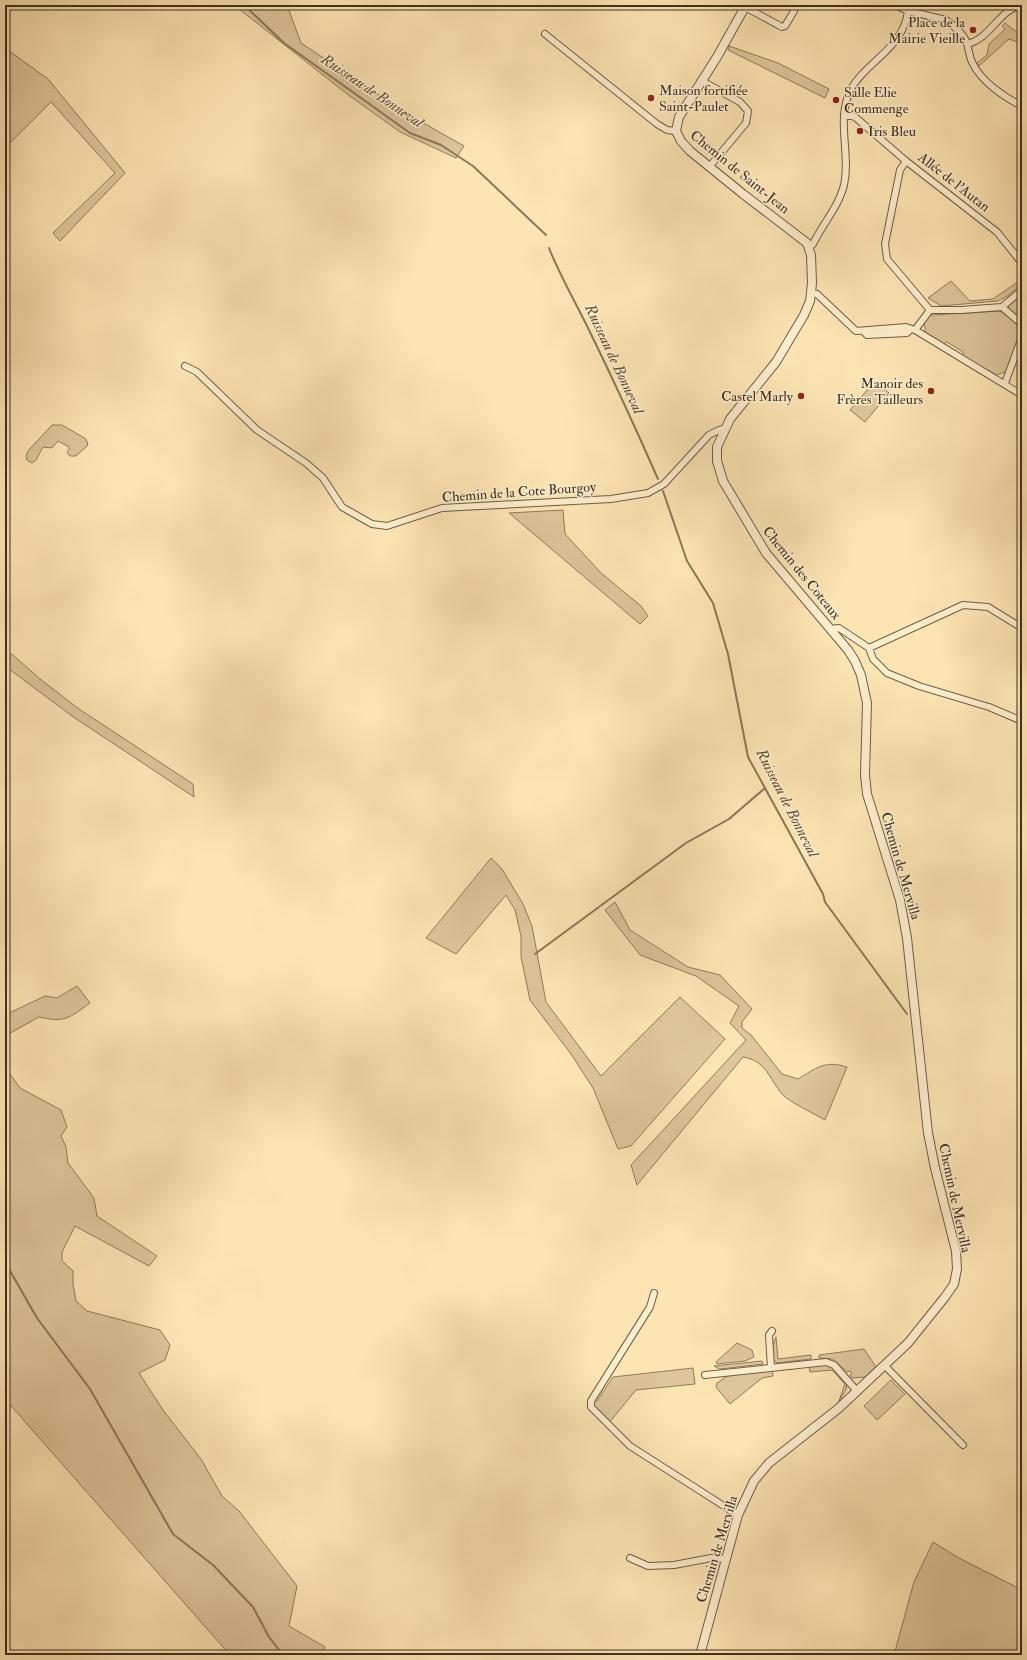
<svg xmlns="http://www.w3.org/2000/svg" width="1027" height="1660" viewBox="0 0 1027 1660" font-family="'IM FELL Double Pica',serif">
<style>
.green{fill:#ddc69a;stroke:#8e7b5d}
.lines{fill:none;stroke-linecap:round;stroke-linejoin:round}
.stream{stroke:#8a775a;stroke-width:2}
.minor-casing{stroke:#6e5d45;stroke-width:8}
.tertiary-casing{stroke:#6e5d45;stroke-width:10}
.minor{stroke:#feeece;stroke-width:6}
.tertiary{stroke:#feeece;stroke-width:8}
.poi-dot{fill:#8f2418;stroke:#feeece;stroke-width:1.5}
.labels{text-anchor:middle;dominant-baseline:central;stroke-width:3;stroke-linejoin:round;paint-order:stroke}
.poi-label{font-size:14px;fill:#3e3020;stroke:#feeece;text-anchor:end}
.street-label{font-size:14px;fill:#3e3020;stroke:#feeece}
.water-label{font-size:15px;font-style:italic;fill:#5e4e38;stroke:#feeece}
</style>
<rect width="100%" height="100%" fill="#fde5b3"/>
<filter id="stains"><feTurbulence type="fractalNoise" baseFrequency=".005" numOctaves="4"/><feColorMatrix values="0 0 0 0 .2 0 0 0 0 .09 0 0 0 0 .02 0 0 0 .5 -.17"/></filter>
<radialGradient id="worn" r=".72"><stop offset=".6" stop-color="#630" stop-opacity="0"/><stop offset="1" stop-color="#630" stop-opacity=".3"/></radialGradient>
<path class="green" d="M234,5h53l14,38 110,73 53,30 -8,12 -56,-26 -53,-38z
M1005,23l17,13 -5,6 -8,-3 -30,27 -2,-3 10,-8 2,-11 16,-15 -3,-3z
M729,46l49,17 51,26 -4,9 -97,-48z
M5,48l43,31 77,94 -65,68 -7,-8 62,-60 -64,-71 -46,46z
M1022,279v4c-7,7 -15,15 -25,18l-56,5 -13,-8 23,-17 19,20 23,-2z
M1022,293v26h-4l-9,-10 -1,-3z
M1000,311l15,11 5,10 -13,39 -10,4 -34,-18v-5l-16,-10 -4,2 -17,-10 -2,-11 5,-7 3,-1z
M875,381l14,12 -24,29 -15,-12z
M52,425h10l24,14 2,6 -12,11h-6l-3,-4 2,-2v-3l-11,-6 -6,7 -9,-1 -7,13 -4,3 -5,-3 -1,-4 2,-5z
M563,510l2,24 36,39 40,33 7,10 -8,8 -131,-111z
M5,651l8,4 27,24 39,30 114,75 1,13 -122,-81 -63,-47h-4z
M491,858l11,11 21,35 9,22 14,76 55,74 79,-79 45,42 -94,107 -13,3 -25,-61 -22,-34 -41,-54 -9,-43v-21l-6,-26 -9,-15 -50,59 -30,-16z
M615,902l15,28 58,37 32,8 32,34 -10,13v6l9,7 31,39 16,5c18,-11 27,-19 49,-12l-22,53c-10,-6 -36,-18 -43,-26 -13,-15 -15,-33 -39,-37l-106,128 -6,-20 115,-125 -16,-17 9,-17 -43,-30 -56,-21 -35,-45z
M77,986l13,17c-21,15 -25,20 -51,14l-34,19v-21l40,-19 12,2z
M5,1067l15,21 41,22 6,17 -6,9 5,11 2,16 26,35 3,18 60,40 -8,10 -74,-40 -13,26v9l11,10v13l3,17 11,10 73,19 10,15 -5,15 -26,13 24,37 38,49 21,37 17,15 58,75 -8,40 36,21 -3,8h-92l-225,-256z
M776,1337l2,22 33,-4v4l-34,4 -4,-4 -1,-11z
M737,1343l15,7 2,7 -9,4 -28,3 -1,-2z
M864,1349l12,18 -11,10 -13,1 -2,-3 2,-2 -2,-2 -3,1 -14,-13 -14,-1v-3z
M762,1361l1,3 -43,5 -6,-3z
M826,1365l6,2 15,15 -1,8 -7,11 6,-17 -13,-14 -22,2 -1,-5z
M693,1368l2,16 -59,6 -28,34 -15,-17v-7l4,1 16,-24z
M772,1371l1,5 -11,2 -32,26 -14,-17 1,-4 12,-8z
M891,1380l14,14 -28,26 -13,-14z
M933,1542l24,15 65,33v65h-128l20,-73z"/>
<g class="lines">
<path class="stream" d="M244,5l40,38 126,90 31,12 32,21 73,69
M549,248c11,28 27,55 40,82 24,49 47,99 69,149
M663,491l24,70 26,42 15,51 20,103 75,137 2,8 82,112
M5,658l1,1
M535,954l151,-111 43,-24 36,-31
M5,1262l32,56 53,71 83,145 40,31 40,42 16,30 14,18"/>
<defs>
<path id="minor" d="M895,5l13,6 38,9c8,6 17,13 21,23 2,7 2,14 6,21 9,18 31,33 49,42
M745,7l37,20 3,-1 9,-15 -1,-6
M545,34l112,90 10,6 9,1
M967,44c23,-5 32,-34 54,-39
M702,81l38,21 8,9 -2,12 -36,43
M844,114l11,3 51,44 91,71 25,31
M906,161l-6,9 -15,74 2,15 43,51
M809,247l4,-3c9,-19 26,-38 31,-59 7,-31 -8,-64 6,-94 12,-24 42,-38 53,-63 3,-5 4,-11 5,-17
M811,293l6,1 39,37 50,-4 9,3 107,65
M1002,307l15,13 5,2
M930,310h31l41,-3 20,-17
M915,330l15,-20
M863,331l4,4 40,-2 3,-3
M185,366l12,6 60,58 49,33 17,15 19,29 30,17 15,2 55,-18 169,-9 37,-6 16,-9 45,-49 10,-5 5,-1
M1005,383l17,-46
M831,629l8,-1 30,20 4,11 14,14 32,13 70,21 33,14
M869,648l94,-43 25,2 34,21
M654,1293l-4,14 -59,94v6l39,39 108,69
M884,1365l79,80
M771,1368l-2,-33 3,-4
M705,1375l121,-13 8,3 23,26
M630,1558l18,8 26,-1 37,-7 15,1"/>
<path id="tertiary" d="M1021,5l1,1
M700,1655l38,-140 16,-34 15,-18 70,-55 69,-65 37,-46 9,-13 3,-15 -1,-18 -21,-83 -7,-35 -21,-195 -7,-38 -33,-106 -2,-19 2,-72 -6,-28 -6,-14 -7,-11 -82,-97 -43,-72 -6,-20v-14l13,-28 46,-57 28,-47 6,-14 2,-18 -1,-28 -4,-12 -64,-49 -53,-43 -9,-10 -5,-10 3,-14 38,-60 29,-52"/>
</defs>
<use href="#minor" class="minor-casing"/>
<use href="#tertiary" class="tertiary-casing"/>
<use href="#minor" class="minor"/>
<use href="#tertiary" class="tertiary"/>
</g>
<g class="poi-dot">
<circle cx="973" cy="30" r="4"/>
<circle cx="651" cy="98" r="4"/>
<circle cx="836" cy="100" r="4"/>
<circle cx="860" cy="131" r="4"/>
<circle cx="931" cy="391" r="4"/>
<circle cx="801" cy="396" r="4"/>
</g>
<g class="labels">
<g class="poi-label">
<text x="965" y="22">Place de la<tspan x="965" dy="16">Mairie Vieille</tspan></text>
<text x="659" y="90" text-anchor="start">Maison fortifiée<tspan x="659" dy="16">Saint-Paulet</tspan></text>
<text x="844" y="92" text-anchor="start">Salle Elie<tspan x="844" dy="16">Commenge</tspan></text>
<text x="868" y="131" text-anchor="start">Iris Bleu</text>
<text x="923" y="383">Manoir des<tspan x="923" dy="16">Frères Tailleurs</tspan></text>
<text x="793" y="396">Castel Marly</text>
</g>
<g class="street-label">
<text transform="translate(740 172) rotate(39)">Chemin de Saint-Jean</text>
<text transform="translate(954 182) rotate(38)">Allée de l'Autan</text>
<text transform="translate(519 492) rotate(-4)">Chemin de la Cote Bourgoy</text>
<text transform="translate(802 573) rotate(51)">Chemin des Coteaux</text>
<text transform="translate(901 866) rotate(74)">Chemin de Mervilla</text>
<text transform="translate(955 1198) rotate(78)">Chemin de Mervilla</text>
<text transform="translate(717 1549) rotate(-73)">Chemin de Mervilla</text>
</g>
<g class="water-label">
<text transform="translate(372 91) rotate(34)">Ruisseau de Bonneval</text>
<text transform="translate(614 359) rotate(65)">Ruisseau de Bonneval</text>
<text transform="translate(787 803) rotate(63)">Ruisseau de Bonneval</text>
</g>
</g>
<rect width="1027" height="1660" fill="none" stroke="#fde5b3" stroke-width="20"/>
<rect x="6" y="6" width="1015" height="1648" fill="none" stroke="#3e3020" stroke-width="2"/>
<rect x="10" y="10" width="1007" height="1640" fill="none" stroke="#3e3020"/>
<rect width="100%" height="100%" filter="url(#stains)"/>
<rect width="100%" height="100%" fill="url(#worn)"/>
</svg>
